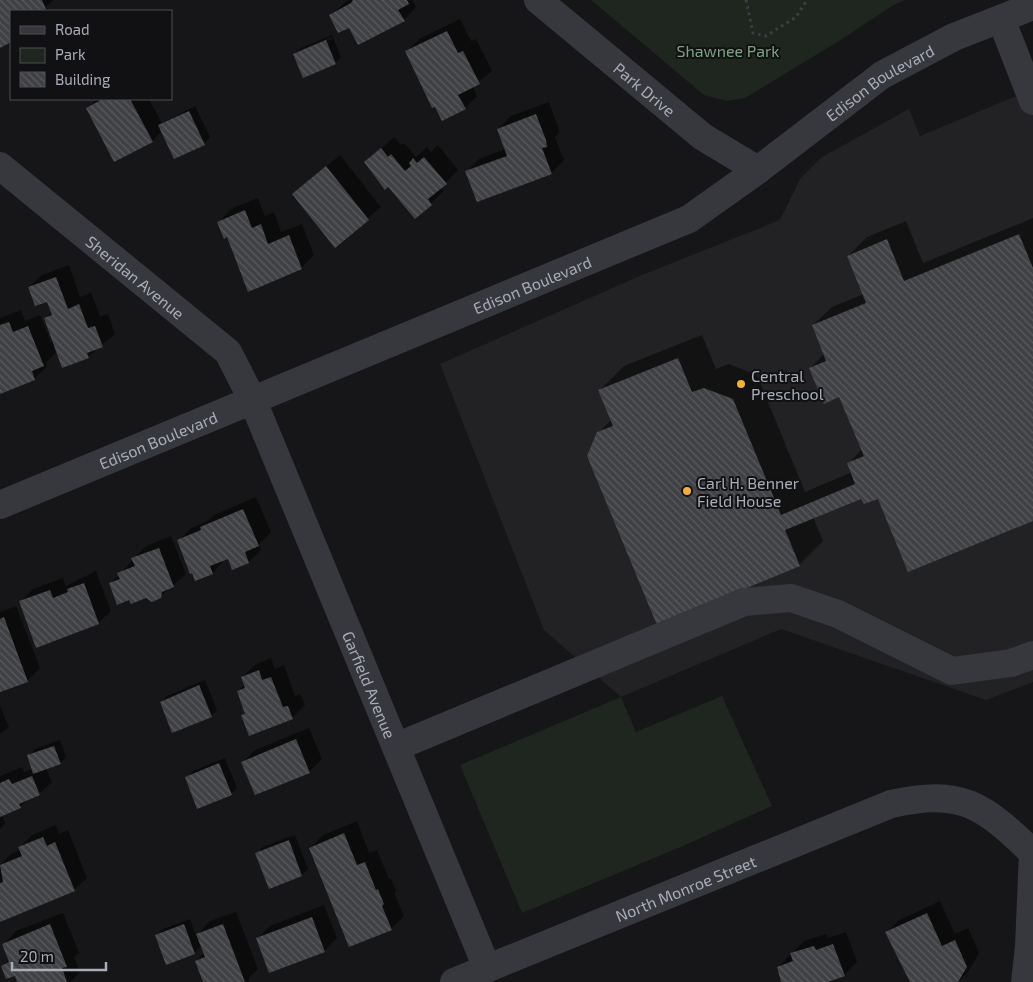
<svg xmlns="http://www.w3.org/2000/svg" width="1033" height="982" viewBox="0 0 1033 982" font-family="'Exo 2',sans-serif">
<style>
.built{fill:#222225}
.park{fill:#1e261f}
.shadow{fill:#0007;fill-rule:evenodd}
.building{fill:url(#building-back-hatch)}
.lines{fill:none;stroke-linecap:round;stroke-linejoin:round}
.path{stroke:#3d3f44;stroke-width:3;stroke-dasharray:2.5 4;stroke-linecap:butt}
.minor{stroke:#37383d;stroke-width:28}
.poi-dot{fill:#f2b134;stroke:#111113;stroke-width:2}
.labels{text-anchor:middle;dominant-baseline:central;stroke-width:4;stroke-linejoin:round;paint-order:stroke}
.park-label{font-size:16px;fill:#7fa381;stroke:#111113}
.street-label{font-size:16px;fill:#a8adb8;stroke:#111113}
.poi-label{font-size:16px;fill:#a8adb8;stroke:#111113;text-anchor:start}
</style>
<defs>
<pattern id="building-back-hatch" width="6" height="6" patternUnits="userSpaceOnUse" patternTransform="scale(1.25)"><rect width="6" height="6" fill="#404145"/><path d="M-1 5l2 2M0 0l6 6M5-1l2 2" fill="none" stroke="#595a5e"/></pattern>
</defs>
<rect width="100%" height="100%" fill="#161618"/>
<path class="built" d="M1033,89v593l-47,18 -205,-71 -160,68 -77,-67 -104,-266 202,-89 138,-55 20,-41 22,-22 87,-48 11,27z"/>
<path class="park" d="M591,0h314l-13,6 -53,35 -94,57 -18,3 -23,-6z
M722,696l50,110 -89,40 -161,67 -62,-148 161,-68 15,35z"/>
<path class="shadow" d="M0,0h53l-7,7 2,4h-37v30l-11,6z
M348,0h64l4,7 -12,13 -54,6 -19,-11z
M460,19l11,22 5,-2 16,32 -19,15 4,10 -12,12 -59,-56 13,-13z
M332,35l9,22 -6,6 -40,-9 6,-6zM332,37v2l-32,13v-2z
M97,99h52l13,24 33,-17 15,31 -6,7 -29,13 -13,-26 -10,10 -64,-33z
M549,102l9,25 1,6 -4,4 9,23 -13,13 -84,-2 12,-12 26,-10 -7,-20 13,-13z
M394,137l7,8 3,-2 12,14 11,-10 4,5 7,-7 20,25 -17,17 3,4 -29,27 -50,-55z
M340,155l41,52 -46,39 -41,-52z
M258,198l7,18 9,-4 7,20 21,-8 12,31 -13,13 -73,-32 -9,-14 12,-13z
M1033,218v301l-171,-23 -49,21 10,24 -24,24 -201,-132 14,-14 -12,-29 24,-24 78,-31 14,34 13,-5 28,11 48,117 47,-20 -3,-9 13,-14 -22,-53 -30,-28 14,-14 -11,-29 19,-18 32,-13 -16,-38 19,-19 39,-16 17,42z
M69,265l11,32 11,-4 9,23 8,-2 7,20 -27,23 -31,-6 -11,12 1,3 -13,13 -34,14v-75l21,-8 4,11 15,-6 11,27 3,-1 -9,-22 7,-7 -4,-12 -19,-13 13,-12z
M256,497l15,35 -12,12 2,6 -12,12 -21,-5 -3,2 -12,14 -17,7 -18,-39 13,-13 17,-7 6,-6z
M171,536l15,38 -26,23 -30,1 -19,-15 35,-37z
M96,571l15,40 -13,12 -78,-21 13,-13 30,-11 3,8z
M16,606l24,62 -13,13 -27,10v-79z
M271,658l4,11 9,-4 11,31 5,-2 5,11 -13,13 -50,-2 4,-4 -8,-21 7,-7 -3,-7 13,-12z
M205,680l12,30 -6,6 -50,-14 6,-6z
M0,706l9,21 -9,7z
M309,728l13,31 -13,13 -66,-10 12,-12z
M60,740l6,17 -6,6 -14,5 6,14 -13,12 -10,5 -9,8 -18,8 3,8 -5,6v-53l22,-9 2,5 9,-3 -4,-14 6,-6z
M225,758l12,30 -6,6 -44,-17 6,-6z
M357,821l12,32 8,-3 12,29 2,-1 5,13 -2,2 10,23 -13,13 -81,-81 13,-13z
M56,825l3,9 9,-4 19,48 -13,12 -74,30v-55l11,-11 10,-4 -1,-3 12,-12z
M295,835l13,34 -6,6 -33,13 -12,-35 6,-6z
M940,901l15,33 13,-6 11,25 -11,19 -10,10h-47l-24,-50 12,-12z
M324,905l13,33 -13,13 -67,-12 13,-13z
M236,912l22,57 -9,9v4h-45l-8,-21 9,-9 -3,-7 -8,8 -37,-18 6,-6 27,-10 6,17 14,-15z
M63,913l16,40 -5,4 6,15 -10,10h-51l-4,-8 -12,-8 6,-7 -5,-15 12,-13z
M846,932l11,30 -13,13 -13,7h-48l-5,-15 26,-26 22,-7 2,4z"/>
<path class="building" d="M0,0h42l4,9 -5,2h-30v31l-11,6z
M353,0h54l2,4 -11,6 7,11 -47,24 -9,-17 -11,5 -9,-18 22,-12z
M447,31l11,22 5,-2 17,33 -22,11 8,14 -24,12 -7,-14 -3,1 -27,-57z
M326,40l10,24 -33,14 -10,-24z
M103,99h27l23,43 -39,20 -28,-54z
M189,111l16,34 -31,14 -16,-34z
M536,114l10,26 1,7 -5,1 10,26 -75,28 -12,-31 42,-15 -10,-27z
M381,148l7,9 3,-3 14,17 6,-5 -2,-3 4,-5 4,5 7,-6 23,27 -19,15 4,6 -17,14 -27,-32 -3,3 -21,-28z
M326,166l43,54 -34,28 -43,-54z
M245,210l7,18 9,-4 7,20 21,-9 13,34 -54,23 -21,-55 -3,2 -7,-17z
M1019,234l14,34v253l-125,51 -30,-73 -14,5 -3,-5 -76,31 15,36 -143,59 -70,-169 10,-24 16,-6 -15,-36 80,-32 14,34 12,-4 29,11 48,116 74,-31 -8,-21 17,-7 -25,-59 -15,7 -15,-36 17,-7 -14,-36 54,-22 -19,-47 40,-17 17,42z
M56,277l12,32 11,-5 9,24 7,-2 8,21 -16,6 2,5 -27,10 -18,-50 8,-3 -5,-13 -12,4 -7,-19z
M9,322l4,10 15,-6 16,40 -12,5 3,9 -35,14v-69z
M243,509l16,37 -14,6 4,11 -17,7 -4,-11 -18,7 3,8 -18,7 -3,-8 -2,1 -13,-34 24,-10 -1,-3z
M159,548l15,39 -12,5 -1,6 -9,4 -6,-4 -15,6 -2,-4 -12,5 -8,-22 11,-4 -3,-6 18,-7 -4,-8z
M84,583l15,41 -63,24 -17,-47 31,-11 3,8 15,-6 -1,-3z
M4,617l24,65 -28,10v-73z
M259,670l3,10 9,-3 12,30 5,-1 5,13 -44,17 -8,-21 4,-1 -8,-23 8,-3 -4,-11z
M199,685l13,32 -40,16 -12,-31z
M296,739l14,34 -55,22 -14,-33z
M54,746l7,18 -28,10 -6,-19z
M219,763l13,32 -35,14 -12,-32z
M32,776l8,19 -21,9 2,4 -21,9v-34l9,-4 3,5z
M344,833l13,32 8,-3 11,28 2,-1 6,15 -2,2 10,24 -43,17 -40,-99z
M43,837l4,9 8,-4 20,49 -75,31v-39l3,-1 -3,-17 22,-9 -4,-9z
M289,840l13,36 -33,13 -14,-36z
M927,913l15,33 13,-6 9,20 3,7 -9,15h-48l-25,-50z
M312,917l13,35 -56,21 -13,-35z
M50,924l17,43 -5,1 5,14h-50l-2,-6 -9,3 -5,-13 8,-4 -7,-18z
M184,924l11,30 -29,11 -11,-30z
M223,924l22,58h-42l-8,-21 10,-4 -9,-23z
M833,944l12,32 -17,6h-47l-4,-15 16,-6 -3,-8 24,-7 2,4z"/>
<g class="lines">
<path class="path" d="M746,0l7,33 13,3 30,-19 11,-17"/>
<g class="minor">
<path id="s1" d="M538,0l165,137 55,33"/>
<path d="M1001,19l32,82"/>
<path id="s2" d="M0,166l228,186 25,49 234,567"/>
<path id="s3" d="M0,505l689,-286 69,-49 124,-95 72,-38 79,-31"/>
<path d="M396,747l348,-145 47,-4 47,16 114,57 59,-8 22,-8"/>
<path id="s4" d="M454,982l437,-178c71,-16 92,1 142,49"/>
<path d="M1025,982l4,-35 4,-95"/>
</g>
</g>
<g class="poi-dot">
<circle cx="741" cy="384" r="5"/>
<circle cx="687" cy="491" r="5"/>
</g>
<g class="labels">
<g class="park-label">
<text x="728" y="50">Shawnee Park</text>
</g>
<g class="street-label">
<text stroke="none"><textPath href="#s3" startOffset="981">Edison Boulevard</textPath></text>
<text stroke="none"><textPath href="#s1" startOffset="139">Park Drive</textPath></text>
<text stroke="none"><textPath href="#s2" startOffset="175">Sheridan Avenue</textPath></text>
<text stroke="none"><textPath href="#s3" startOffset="576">Edison Boulevard</textPath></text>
<text stroke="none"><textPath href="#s3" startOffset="171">Edison Boulevard</textPath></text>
<text stroke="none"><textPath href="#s2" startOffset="656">Garfield Avenue</textPath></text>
<text stroke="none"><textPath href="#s4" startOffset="250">North Monroe Street</textPath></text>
</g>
<g class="poi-label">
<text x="751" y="375">Central<tspan x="751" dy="18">Preschool</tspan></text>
<text x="697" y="482">Carl H. Benner<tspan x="697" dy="18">Field House</tspan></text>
</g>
</g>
<rect x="10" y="10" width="162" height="90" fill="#111113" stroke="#4d4f55"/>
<rect x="20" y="26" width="25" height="8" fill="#37383d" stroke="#4d4f55"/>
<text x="55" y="35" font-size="15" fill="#a8adb8">Road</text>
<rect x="20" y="48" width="25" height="15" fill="#1e261f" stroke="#4d4f55"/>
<text x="55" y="60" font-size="15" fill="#a8adb8">Park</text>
<rect x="20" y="72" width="25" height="15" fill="url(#building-back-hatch)" stroke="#4d4f55"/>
<text x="55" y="85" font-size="15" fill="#a8adb8">Building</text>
<path d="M12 962v8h94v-8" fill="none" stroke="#a8adb8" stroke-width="2.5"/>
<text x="20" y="962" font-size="15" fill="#a8adb8" stroke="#111113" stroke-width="4" paint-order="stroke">20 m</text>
</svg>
